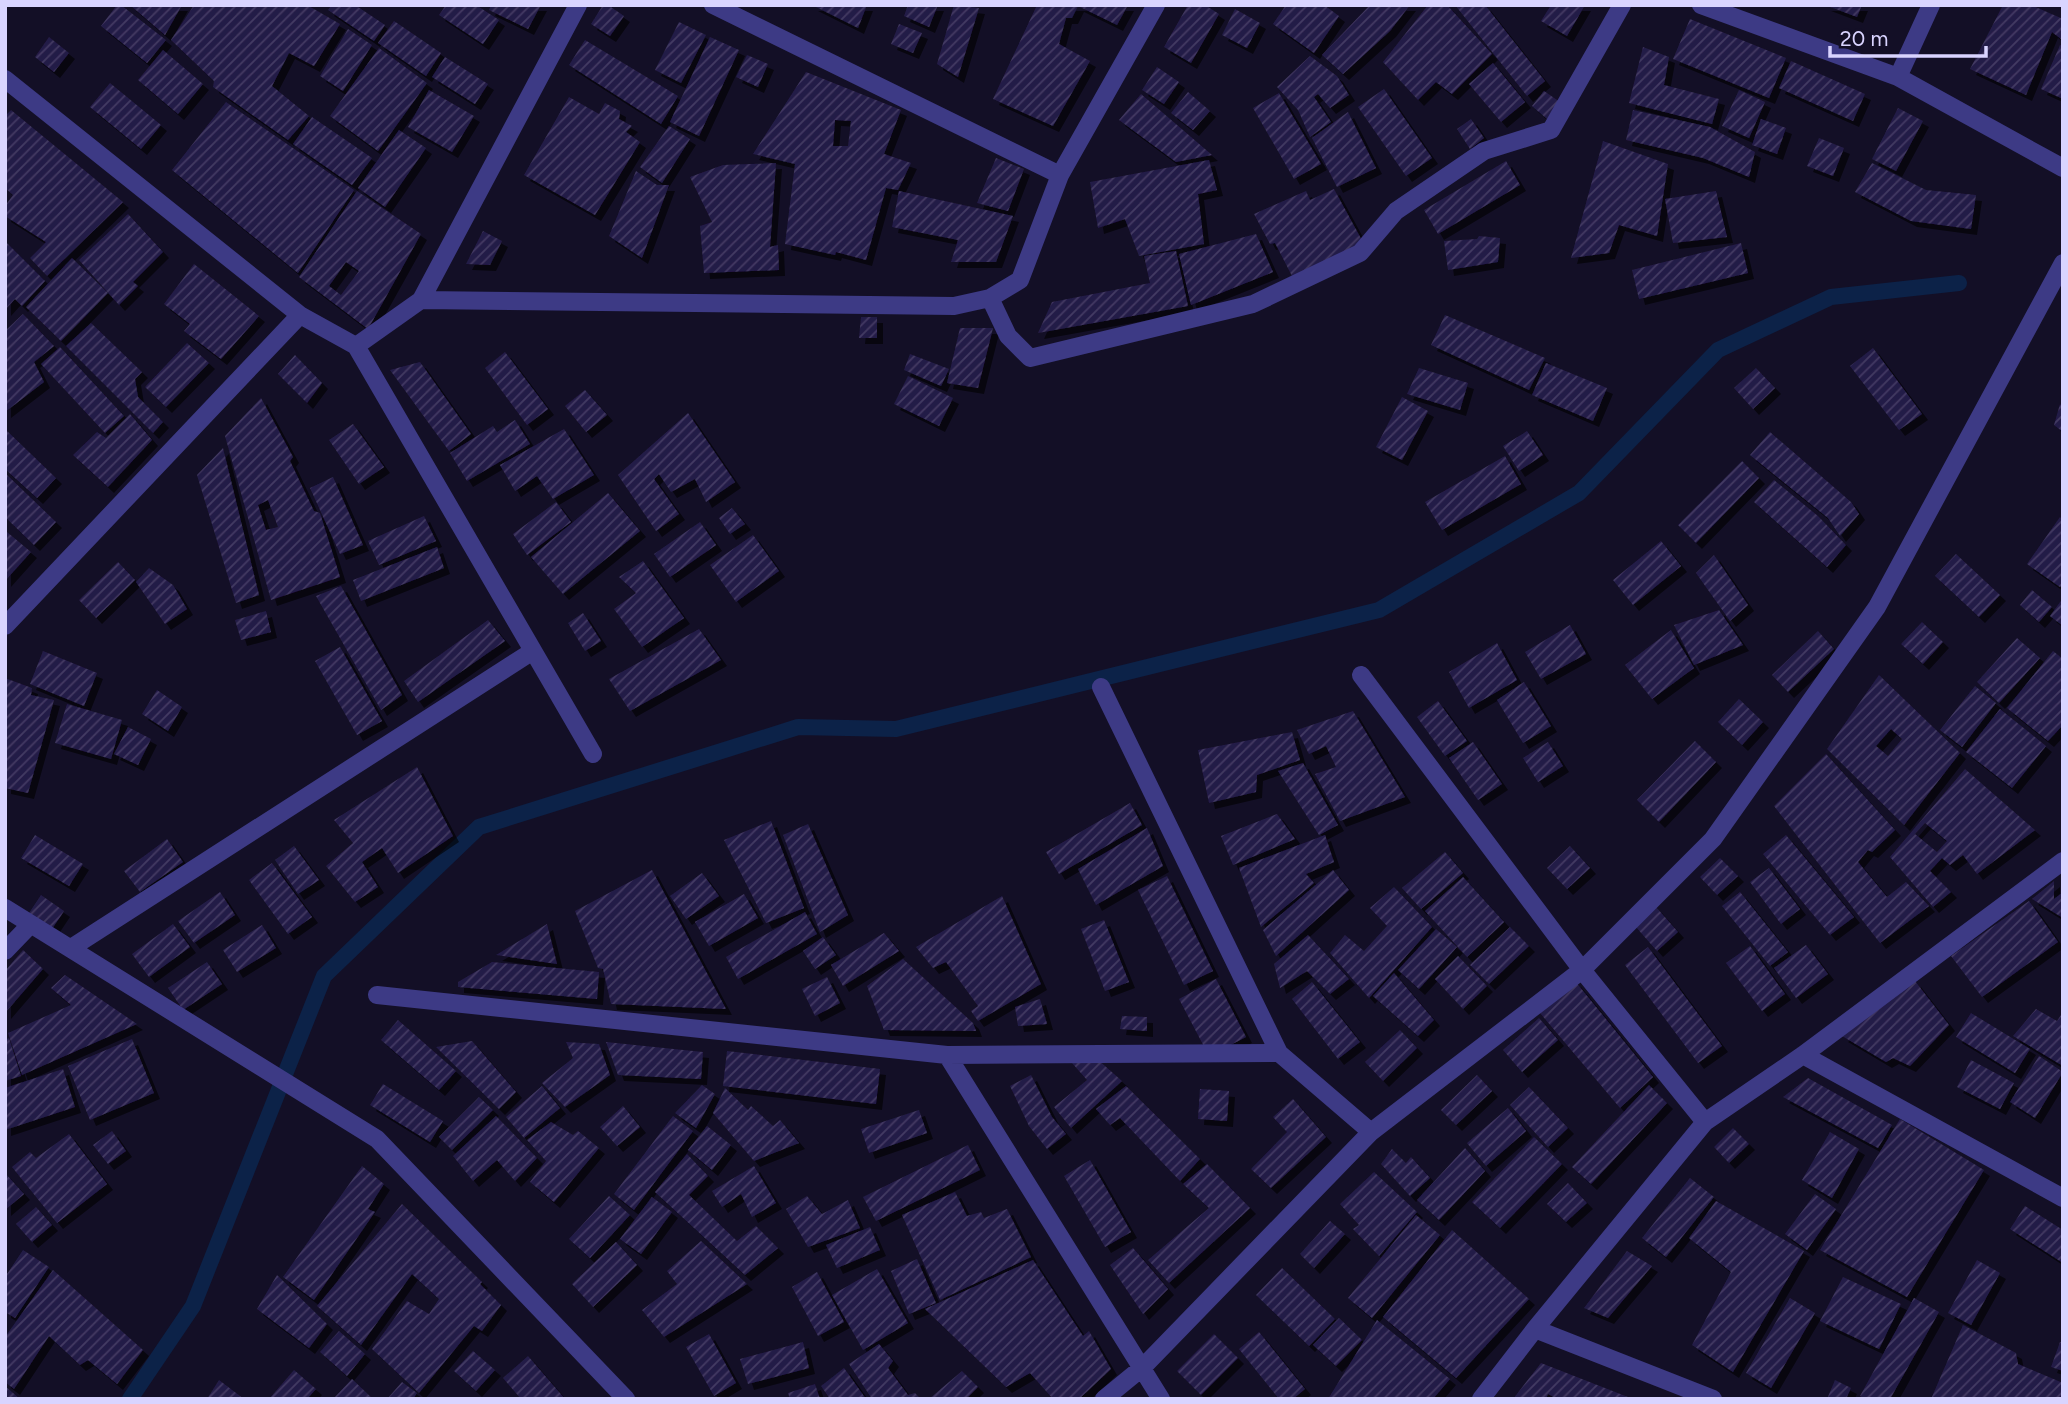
<svg xmlns="http://www.w3.org/2000/svg" width="2068" height="1404" viewBox="0 0 2068 1404" font-family="Figtree,sans-serif">
<style>
.lines{fill:none;stroke-linecap:round;stroke-linejoin:round}
.stream{stroke:#0c2248;stroke-width:16}
.building{fill:url(#building-hatch);fill-rule:evenodd;filter:url(#shadow)}
.street{stroke:#3d3a85;stroke-width:18}
</style>
<defs>
<pattern id="building-hatch" width="6" height="6" patternUnits="userSpaceOnUse" patternTransform="scale(1.75)"><rect width="6" height="6" fill="#241b47"/><path d="M-1 1l2-2M0 6l6-6M5 7l2-2" fill="none" stroke="#433b63"/></pattern>
<filter id="shadow"><feDropShadow dx="6" dy="6" stdDeviation="0" flood-color="#0009"/></filter>
</defs>
<rect width="100%" height="100%" fill="#130f26"/>
<g class="lines">
<path class="stream" d="M130,1399l63,-93 131,-330 155,-149 319,-100 98,2 483,-119 200,-117 139,-143 113,-53 128,-14"/>
</g>
<path class="building" d="M117,5h4l45,35 -19,23 -46,-37z
M130,5h52l-17,30z
M194,5h113l33,19 -26,42 -25,-13 -17,33 37,30 -21,24 -75,-53 1,-6 -43,-41z
M332,5h23l30,20 -11,16 -46,-31z
M446,5h30l23,15 -16,24 -44,-29z
M491,5h50l-13,24 -39,-19z
M603,5h5l16,11 -14,20 -19,-12z
M812,5h55l-9,23z
M908,5h30l-9,22 -25,-11z
M954,5l25,3 -21,69 -21,-13z
M1037,5h91l-11,20 -39,-19 -6,12h-6l-7,26 31,17 -37,65 -60,-27z
M1188,5h17l14,9 -28,49 -27,-16z
M1286,5h38l15,11 -25,37 -41,-29z
M1370,5h40l-20,26 -47,43 -21,-19z
M1428,5h19l45,49 -40,40 -16,-12 -18,18 -35,-38z
M1455,5h30l60,76 -18,15z
M1551,5h34l-18,31 -26,-15z
M1825,5h37l-5,12z
M2003,5h28l32,14 -2,20 -9,-7 -26,63 -56,-26z
M1235,9l25,14 -13,25 -25,-13z
M1690,19l96,39 -17,40 -96,-39z
M394,21l47,32 -15,23 -48,-33z
M679,22l27,13 -25,48 -26,-13z
M899,24l23,9 -9,20 -22,-9z
M348,29l24,16 -29,46 -23,-15z
M49,37l20,16 -15,19 -19,-15z
M710,37l29,13 -40,86 -29,-14z
M585,40l93,56 -17,28 -92,-59z
M2060,45l3,1v53l-22,-10z
M1643,47l26,10 -5,28 55,14 -7,25 -83,-21z
M379,48l48,35 -49,68 -48,-35z
M163,50l40,34 -25,30 -40,-34z
M747,55l21,9 -10,23 -22,-10z
M1310,56l27,20 12,19 -19,13 -12,-14 -4,3 17,25 -21,15 -12,-27 -21,-23z
M445,57l43,27 -13,20 -43,-27z
M1791,61l74,33 -12,27 -74,-33z
M1493,63l32,39 -24,20 -32,-38z
M1157,67l22,15 -15,22 -22,-14z
M806,72l95,38 -17,44 27,9 -13,27 -12,-2 -20,72 -30,-8 -1,3 -50,-11 10,-80 -42,-10zM835,120l16,1 -3,25h-15z
M110,83l51,42 -20,24 -51,-42z
M1384,89l48,69 -26,18 -48,-69z
M429,90l45,26 -22,36 -44,-25z
M1739,90l26,12 -16,36 -27,-12z
M1544,91l16,11 -13,17 -15,-13z
M1188,92l22,19 -17,19 -22,-17z
M1279,93l42,71 -27,15 -41,-71z
M1141,94l71,61 -36,7 -57,-42z
M569,97l30,17 6,-11 15,8 -1,8 13,7 -6,6 14,10 -45,73 -71,-40z
M226,102l128,88 -56,83 -126,-103z
M1898,108l25,13 -27,50 -24,-12z
M11,110l112,92 -76,74 -17,-18 16,-16 -41,-26v-10l8,-11 -8,-7v-72z
M1633,110l77,17 45,25 -6,25 -46,-19 -77,-18z
M1348,112l28,56 -39,19 -25,-49z
M312,117l60,41 -20,27 -59,-41z
M1471,119l13,19 -14,11 -13,-20z
M1761,119l25,9 -9,26 -25,-9z
M669,126l21,13 -28,44 -22,-16z
M399,130l27,18 -41,59 -27,-19z
M1819,138l25,10 -11,28 -26,-10z
M1603,141l65,23 -11,72 -38,-11 -10,28 -38,5z
M996,158l28,11 -16,42 -31,-8z
M1209,160l8,30 -19,4 6,50 -65,12 -14,-37 -27,9 -8,-46z
M1506,161l14,24 -82,49 -14,-24z
M776,163l-6,84 8,-2 1,25 -75,3 -4,-47 12,-4 -22,-45 33,-12z
M1872,163l54,27 50,5 -5,34 -60,-8 -56,-29z
M636,171l21,14h12l-27,73 -33,-22z
M1334,189l31,57 -73,30 -17,-33 -5,1 -16,-30 52,-23 4,9z
M357,191l64,43 -53,95 -69,-52zM346,262l13,9 -18,24 -12,-9z
M899,191l114,25 -17,46h-45l7,-22 -66,-13z
M1716,191l11,46 -54,6 -8,-44z
M128,214l35,38 -30,30 5,4 -19,19 -40,-45z
M483,231l19,10 -12,24 -24,-1z
M1256,234l17,38 -82,33 -12,-51z
M1479,236l21,2 -2,24 -50,8 -4,-29 33,-2z
M5,241l40,40 -23,25 -7,-7 -10,11z
M1741,243l7,30 -109,26 -7,-29z
M1176,251l12,55 -150,27 14,-31 98,-19 -6,-27z
M72,258l36,35 -47,48 -35,-34z
M194,264l65,52 -38,43 -37,-28 6,-7 -26,-20z
M23,314l31,32 -20,16 10,20 -39,30v-81z
M1445,315l100,43 -16,32 -98,-45z
M861,317h16v21h-18z
M91,323l51,49 -7,7 3,18 25,25 -10,11 -87,-87z
M960,328h33l-15,60 -31,-5z
M187,343l22,20 -43,44 -21,-20z
M60,347l64,69 -19,17 -64,-69z
M1873,348l49,66 -23,16 -49,-64z
M505,352l43,57 -21,16 -42,-57z
M910,354l39,15 -8,17 -37,-16z
M295,355l27,28 -15,20 -29,-29z
M420,362l51,72 -22,17 -59,-81z
M1546,363l61,25 -14,33 -61,-26z
M1419,368l49,15 -8,27 -53,-16z
M1756,368l19,20 -22,21 -19,-21z
M908,376l45,22 -14,28 -45,-22z
M585,390l22,25 -21,17 -21,-26z
M1402,397l26,14 -26,49 -26,-13z
M261,398l32,59 -3,4 24,50 6,2 20,64 -69,23 -46,-164zM268,500l10,27 -12,3 -8,-25z
M2060,404l3,3v25l-9,-7z
M688,413l47,69 -29,20 -11,-23 -24,13 -12,-18 -5,5 25,35 -23,17 -38,-56z
M130,414l22,26 -44,47 -35,-32 24,-23 9,6z
M515,420l15,24 -63,37 -17,-28 43,-27 4,6z
M353,424l31,43 -25,17 -30,-44z
M5,429l51,49 -19,20 -32,-29z
M564,429l30,46 -41,24 -16,-23 -22,15 -15,-26z
M1527,431l16,24 -24,16 -16,-25z
M1770,432l81,70 8,12 -19,22 -12,-18 -78,-63z
M223,448l36,147 -23,8 -39,-128z
M1505,456l16,28 -79,46 -17,-28z
M1742,461l17,17 -63,65 -18,-18z
M5,473l51,49 -22,23 -29,-28z
M333,477l30,68 -23,9 -30,-66z
M1774,480l44,36 28,29 -19,22 -73,-65z
M608,493l32,38 -77,63 -32,-37z
M556,502l15,20 -44,33 -14,-21z
M732,508l13,16 -15,10 -11,-16z
M424,516l12,25 -57,24 -11,-24z
M2060,517l3,3v64l-3,3 -33,-23z
M700,522l16,23 -46,32 -16,-23z
M7,532l24,20 -26,29v-46z
M753,535l26,36 -43,31 -26,-37z
M1661,541l20,25 -48,39 -20,-25z
M437,547l7,21 -83,33 -8,-21z
M1956,554l44,41 -21,22 -44,-41z
M1714,555l34,50 -18,16 -34,-48z
M643,561l41,57 -42,29 -28,-38 22,-16 -17,-16z
M118,562l17,18 -39,38 -17,-18z
M149,568l24,17 14,24 -22,15 -29,-42z
M341,586l61,109 -21,15 -65,-114z
M2032,590l20,17 -13,15 -19,-17z
M2063,598v28l-13,-10z
M1719,610l24,35 -49,20 -20,-40z
M266,611l5,21 -30,8 -6,-20z
M583,613l18,28 -16,10 -17,-28z
M488,620l17,21 -87,61 -14,-21z
M1922,622l21,20 -20,22 -22,-20z
M1570,625l16,29 -45,25 -16,-27z
M699,629l22,31 -91,51 -21,-32z
M1671,630l23,38 -42,31 -27,-34z
M1818,631l16,18 -46,43 -16,-17z
M2017,638l23,20 -41,45 -22,-21z
M1497,643l20,37 -48,28 -20,-36z
M340,647l42,74 -25,14 -42,-74z
M43,651l54,22 -13,33 -54,-22z
M2053,651l10,8v66l-15,16 -41,-33z
M1879,675l81,78 -56,72 -77,-76zM1891,729l11,10 -14,17 -12,-10z
M5,678l27,10 -1,7 23,5 -26,93 -23,-5z
M1524,682l27,44 -28,17 -26,-43z
M1975,686l21,17 -34,44 -22,-17z
M157,690l25,17 -14,24 -26,-17z
M1739,699l24,23 -21,23 -24,-23z
M1438,701l29,40 -22,15 -28,-39z
M67,704l55,16 -11,39 -56,-16z
M2000,709l46,37 -34,42 -46,-36z
M1353,711l52,86 -65,24 -25,-47 21,-7 -10,-21 -17,8 -12,-24z
M128,727l23,12 -13,26 -24,-11z
M1292,732l8,28 -43,15 -1,17 -47,11 -11,-53z
M1695,741l21,21 -57,60 -22,-22z
M1473,742l29,42 -24,16 -29,-42z
M1548,742l15,24 -25,16 -15,-24z
M1826,754l69,76 -23,22 -4,-2 -10,12 29,35 19,-15 23,24 -49,37 -106,-137z
M1303,763l35,62 -19,10 -41,-64z
M417,767l36,69 -55,37 -16,-25 -20,14 16,25 -23,15 -29,-36 27,-23 -19,-23z
M1965,769l70,61 -58,44 -14,-19 -13,10 -8,-7 -12,13 21,21 -18,15 -43,-50zM1925,823l22,18 -10,11 -22,-18z
M1130,803l12,22 -83,49 -13,-22z
M1277,814l18,25 -62,26 -12,-29z
M771,821l33,87 -38,15 -42,-83z
M808,824l40,91 -28,17 -37,-97z
M1147,828l16,38 -67,39 -18,-36z
M35,835l48,29 -14,22 -48,-28z
M1325,835l9,27 -28,12 8,9 -53,44 -22,-59z
M1786,835l68,82 -24,18 -67,-81z
M167,839l16,23 -43,30 -16,-21z
M294,846l25,34 -21,14 -23,-34z
M1570,846l20,22 -23,21 -20,-21z
M1445,852l18,21 -42,36 -19,-21z
M1720,858l18,18 -21,19 -17,-18z
M272,863l40,54 -24,17 -39,-54z
M1769,868l31,41 -19,15 -31,-42z
M652,870l74,139 -115,-5 -8,-35 -5,-1 -23,-57z
M1333,870l16,20 -73,66 -13,-26z
M702,873l17,23 -33,23 -16,-23z
M1167,876l46,95 -29,14 -46,-95z
M1463,877l41,45 -37,35 -42,-46z
M2054,881v18l9,-7v26l-31,-19z
M1394,887l38,40 -63,71 -39,-45 15,-18 19,16 23,-25 -17,-18z
M220,892l15,23 -41,28 -16,-22z
M1740,892l48,60 -18,14 -48,-60z
M744,894l14,24 -49,28 -14,-24z
M41,895l23,16 -12,18 -23,-16z
M1002,896l39,88 -63,37 -7,-10 7,-5 -32,-44 -13,6 -17,-21z
M2029,901l29,41 -76,55 -31,-41z
M1656,907l22,25 -21,19 -22,-25z
M805,912l12,22 -79,45 -12,-22z
M1104,920l25,62 -24,9 -24,-62z
M173,924l17,23 -41,30 -17,-23z
M547,924l10,40 -61,-9z
M262,925l14,23 -39,24 -14,-22z
M1510,927l19,19 -40,38 -19,-19z
M1436,929l21,18 -38,42 -21,-19z
M884,933l15,18 -56,35 -12,-21z
M1308,935l41,44 -19,15 -23,-23 -27,17 -6,-24z
M823,937l13,18 -21,14 -12,-18z
M1806,945l22,29 -32,24 -22,-30z
M1750,946l35,48 -23,17 -36,-48z
M1648,947l74,99 -24,17 -73,-98z
M23,950l20,19 -38,44v-42z
M1458,956l29,30 -24,23 -28,-30z
M903,959l70,64 3,8 -92,-1 -17,-44z
M207,962l15,22 -39,26 -15,-22z
M492,962l107,10 -2,27 -139,-12v-5z
M1394,973l40,47 -16,16 -45,-40z
M65,975l72,49 -115,51 -14,-42 63,-28 -20,-17z
M827,977l13,26 -25,13 -13,-27z
M1216,979l30,58 -37,19 -30,-57z
M1575,981l78,96 -33,31 -80,-95z
M1915,981l34,44 -39,41 -17,-8 -7,4 -44,-26z
M1312,982l48,60 -22,17 -46,-60z
M1040,999l7,25 -29,2 -3,-19z
M2036,1009l21,12 6,-9v54l-50,-30z
M1971,1013l59,36 -15,24 -59,-36z
M1122,1016l25,1v14l-27,-2z
M1539,1018l19,22 -36,32 -19,-22z
M398,1020l58,51 -17,19 -58,-50z
M1400,1030l17,18 -34,33 -18,-19z
M9,1038l12,38 -16,5v-41z
M132,1039l22,54 -64,27 -22,-54z
M472,1041l44,51 -17,17 -63,-62z
M566,1042l33,2 11,31 -45,32 -23,-24 31,-25z
M606,1042l97,10 -2,27 -83,-4z
M727,1051l153,18 -4,35 -153,-18z
M1088,1051l34,30 -51,47 -17,-21 33,-27 -15,-17z
M2039,1056l24,16 -28,46 -25,-16z
M1971,1060l43,23 -14,26 -43,-22z
M63,1069l12,38 -70,23v-42z
M1031,1075l21,42 14,17 -19,15 -18,-23 -19,-40z
M1477,1075l15,16 -36,34 -15,-15z
M1808,1078l84,47 -14,23 -95,-51z
M383,1084l60,37 -13,21 -60,-37z
M702,1085l13,9 -19,34 -21,-15z
M1649,1085l18,18 -76,81 -19,-17z
M542,1086l18,22 -36,30 -18,-21z
M1126,1086l74,73 -20,22 -60,-63 -10,7 -14,-16z
M1529,1087l39,41 -20,19 -38,-42z
M725,1088l23,22 3,-4 22,20 7,-6 19,23 -45,18 -41,-48z
M1200,1089l29,2 -2,30 -29,-2z
M479,1097l14,13 -41,40 -13,-13z
M1293,1099l33,38 -55,51 -20,-19 36,-37 -14,-15z
M623,1106l17,21 -23,19 -17,-19z
M1508,1108l18,23 -40,35 -19,-23z
M919,1110l8,23 -58,20 -8,-24z
M496,1116l41,42 -22,23 -18,-21 -24,21 -20,-25z
M673,1116l20,15 -59,79 -20,-16z
M1900,1119l84,51 -77,127 -87,-47z
M551,1122l22,13 5,-4 21,17 -45,54 -24,-20 16,-21 -19,-21z
M707,1126l24,19 -19,25 -24,-20z
M1733,1128l16,16 -20,19 -15,-16z
M112,1131l14,20 -18,13 -15,-19z
M1830,1132l29,17 -27,49 -30,-18z
M69,1134l38,50 -50,39 -45,-56 18,-15 6,6z
M1534,1137l28,27 -62,64 -28,-26z
M968,1145l12,25 -104,51 -13,-24z
M1465,1148l20,23 -46,49 -22,-20z
M1392,1149l14,14 5,-6 19,21 -20,18 -29,-32z
M687,1154l21,22 -19,19 48,46 19,-15 22,22 -33,27 -90,-83z
M1090,1160l41,72 -26,15 -41,-71z
M1207,1164l43,44 -81,75 -21,-23 61,-52 -26,-24z
M362,1166l22,18 -16,25 7,3 -61,88 -31,-23z
M754,1166l22,37 -24,14 -11,-23 -19,13 -10,-16z
M1374,1172l43,40 -38,44 -26,-27 6,-4 -19,-21z
M5,1173l19,21 -19,16z
M1690,1178l24,19 -48,60 -24,-19z
M1568,1183l19,20 -21,19 -19,-18z
M955,1192l12,24 14,-4 3,6 23,-9 24,48 -91,43 -38,-85z
M1815,1194l21,15 -29,41 -22,-16z
M609,1196l21,19 -40,43 -21,-19z
M807,1196l15,18 26,-14 12,28 -52,19 -22,-38z
M652,1197l20,15 -31,42 -21,-15z
M1716,1201l88,50 -71,121 -41,-27 39,-73 -42,-34z
M402,1204l80,78 -2,2 21,21 -19,26 -8,-5 -55,67 -47,-44 35,-48 22,13 10,-15 -27,-25 -51,71 -44,-39z
M2025,1206l38,24v33l-53,-34z
M36,1207l16,18 -20,17 -16,-18z
M1416,1215l24,20 -68,83 -24,-20z
M1330,1221l15,13 -31,34 -14,-14z
M870,1227l10,23 -43,18 -11,-23z
M1452,1230l77,69 -73,79 -73,-61z
M701,1241l46,43 -83,53 -22,-27 35,-26 -10,-13z
M616,1242l21,23 -44,42 -21,-23z
M1133,1248l35,41 -25,25 -33,-49z
M23,1250l26,17 -34,51 -10,-6v-35z
M1627,1251l25,15 -44,52 -24,-10z
M917,1259l19,44 -27,11 -18,-43z
M1033,1260l50,76 6,-5 22,38 -32,30h-26l-23,-26 -24,14 -81,-78z
M1977,1260l23,13 -29,52 -23,-12z
M1282,1268l53,51 -26,27 -53,-51z
M877,1269l31,54 -45,27 -31,-55z
M53,1270l90,80 -26,34 -29,-24 -8,5 -31,-29 -35,53 -9,-7v-45z
M817,1272l27,50 -26,14 -26,-49z
M277,1275l50,49 -18,24 -52,-39z
M1843,1277l58,27 -22,45 -59,-28z
M1790,1298l25,15 -44,75 -25,-15z
M1914,1298l25,14 -49,87h-25l-5,-3z
M1339,1318l23,22 -26,26 -23,-21z
M1377,1320l73,59 -17,20h-105z
M1963,1325l53,28 2,11 45,19v16h-132z
M339,1331l26,23 -18,22 -27,-24z
M1259,1332l46,57 -12,10h-14l-40,-50z
M709,1334l27,49 -22,13 -28,-49z
M1214,1334l24,24 -37,37 -24,-24z
M803,1342l6,26 -61,16 -8,-25z
M2060,1342l3,1v28l-12,-4z
M879,1344l14,17 -5,7 20,27 7,-2 6,6h-49l-23,-35z
M473,1351l22,19 -19,21 -22,-20z
M528,1356l37,43h-44l-18,-21z
M1541,1363l92,36h-76l-9,-5 -2,5h-33z
M844,1368l22,31h-36l-9,-13z
M294,1370l22,19 -9,10h-38z
M962,1371l16,16 -12,12h-37z
M352,1379l21,20h-40z
M219,1380l25,19h-37z
M1835,1380l16,8 -5,11h-19z
M402,1382l15,11 -4,6h-26z
M815,1384l5,15h-30l-2,-6z
M5,1386l15,13h-15z"/>
<g class="lines">
<path class="street" d="M713,5l347,170
M1701,5l197,72 165,91
M1898,77l33,-72
M5,79l295,236 56,31 65,-46 533,6 36,-8 30,-18 40,-105 96,-170
M990,298l18,38 22,22 223,-54 107,-51 36,-42 88,-60 67,-21 71,-125
M421,300l157,-295
M356,346l237,408
M5,626l295,-311
M1361,675l221,295 123,152
M1101,687l178,366 92,79
M5,908l372,231 249,260
M71,948l462,-297
M5,951l26,-27
M377,995l570,60 332,-2
M947,1055l214,344
M1803,1055l260,143
M1535,1329l178,70
M1104,1399l39,-32 228,-235 211,-162 131,-131 164,-232 186,-344
M1481,1399l54,-70 170,-207 98,-67 260,-194"/>
</g>
<rect width="2068" height="1404" fill="none" stroke="#d9d4ff" stroke-width="14"/>
<path d="M1830 46v10h156v-10" fill="none" stroke="#d9d4ff" stroke-width="3.5"/>
<text x="1840" y="46" font-size="21" fill="#d9d4ff" stroke="#130f26" stroke-width="5" paint-order="stroke">20 m</text>
</svg>
